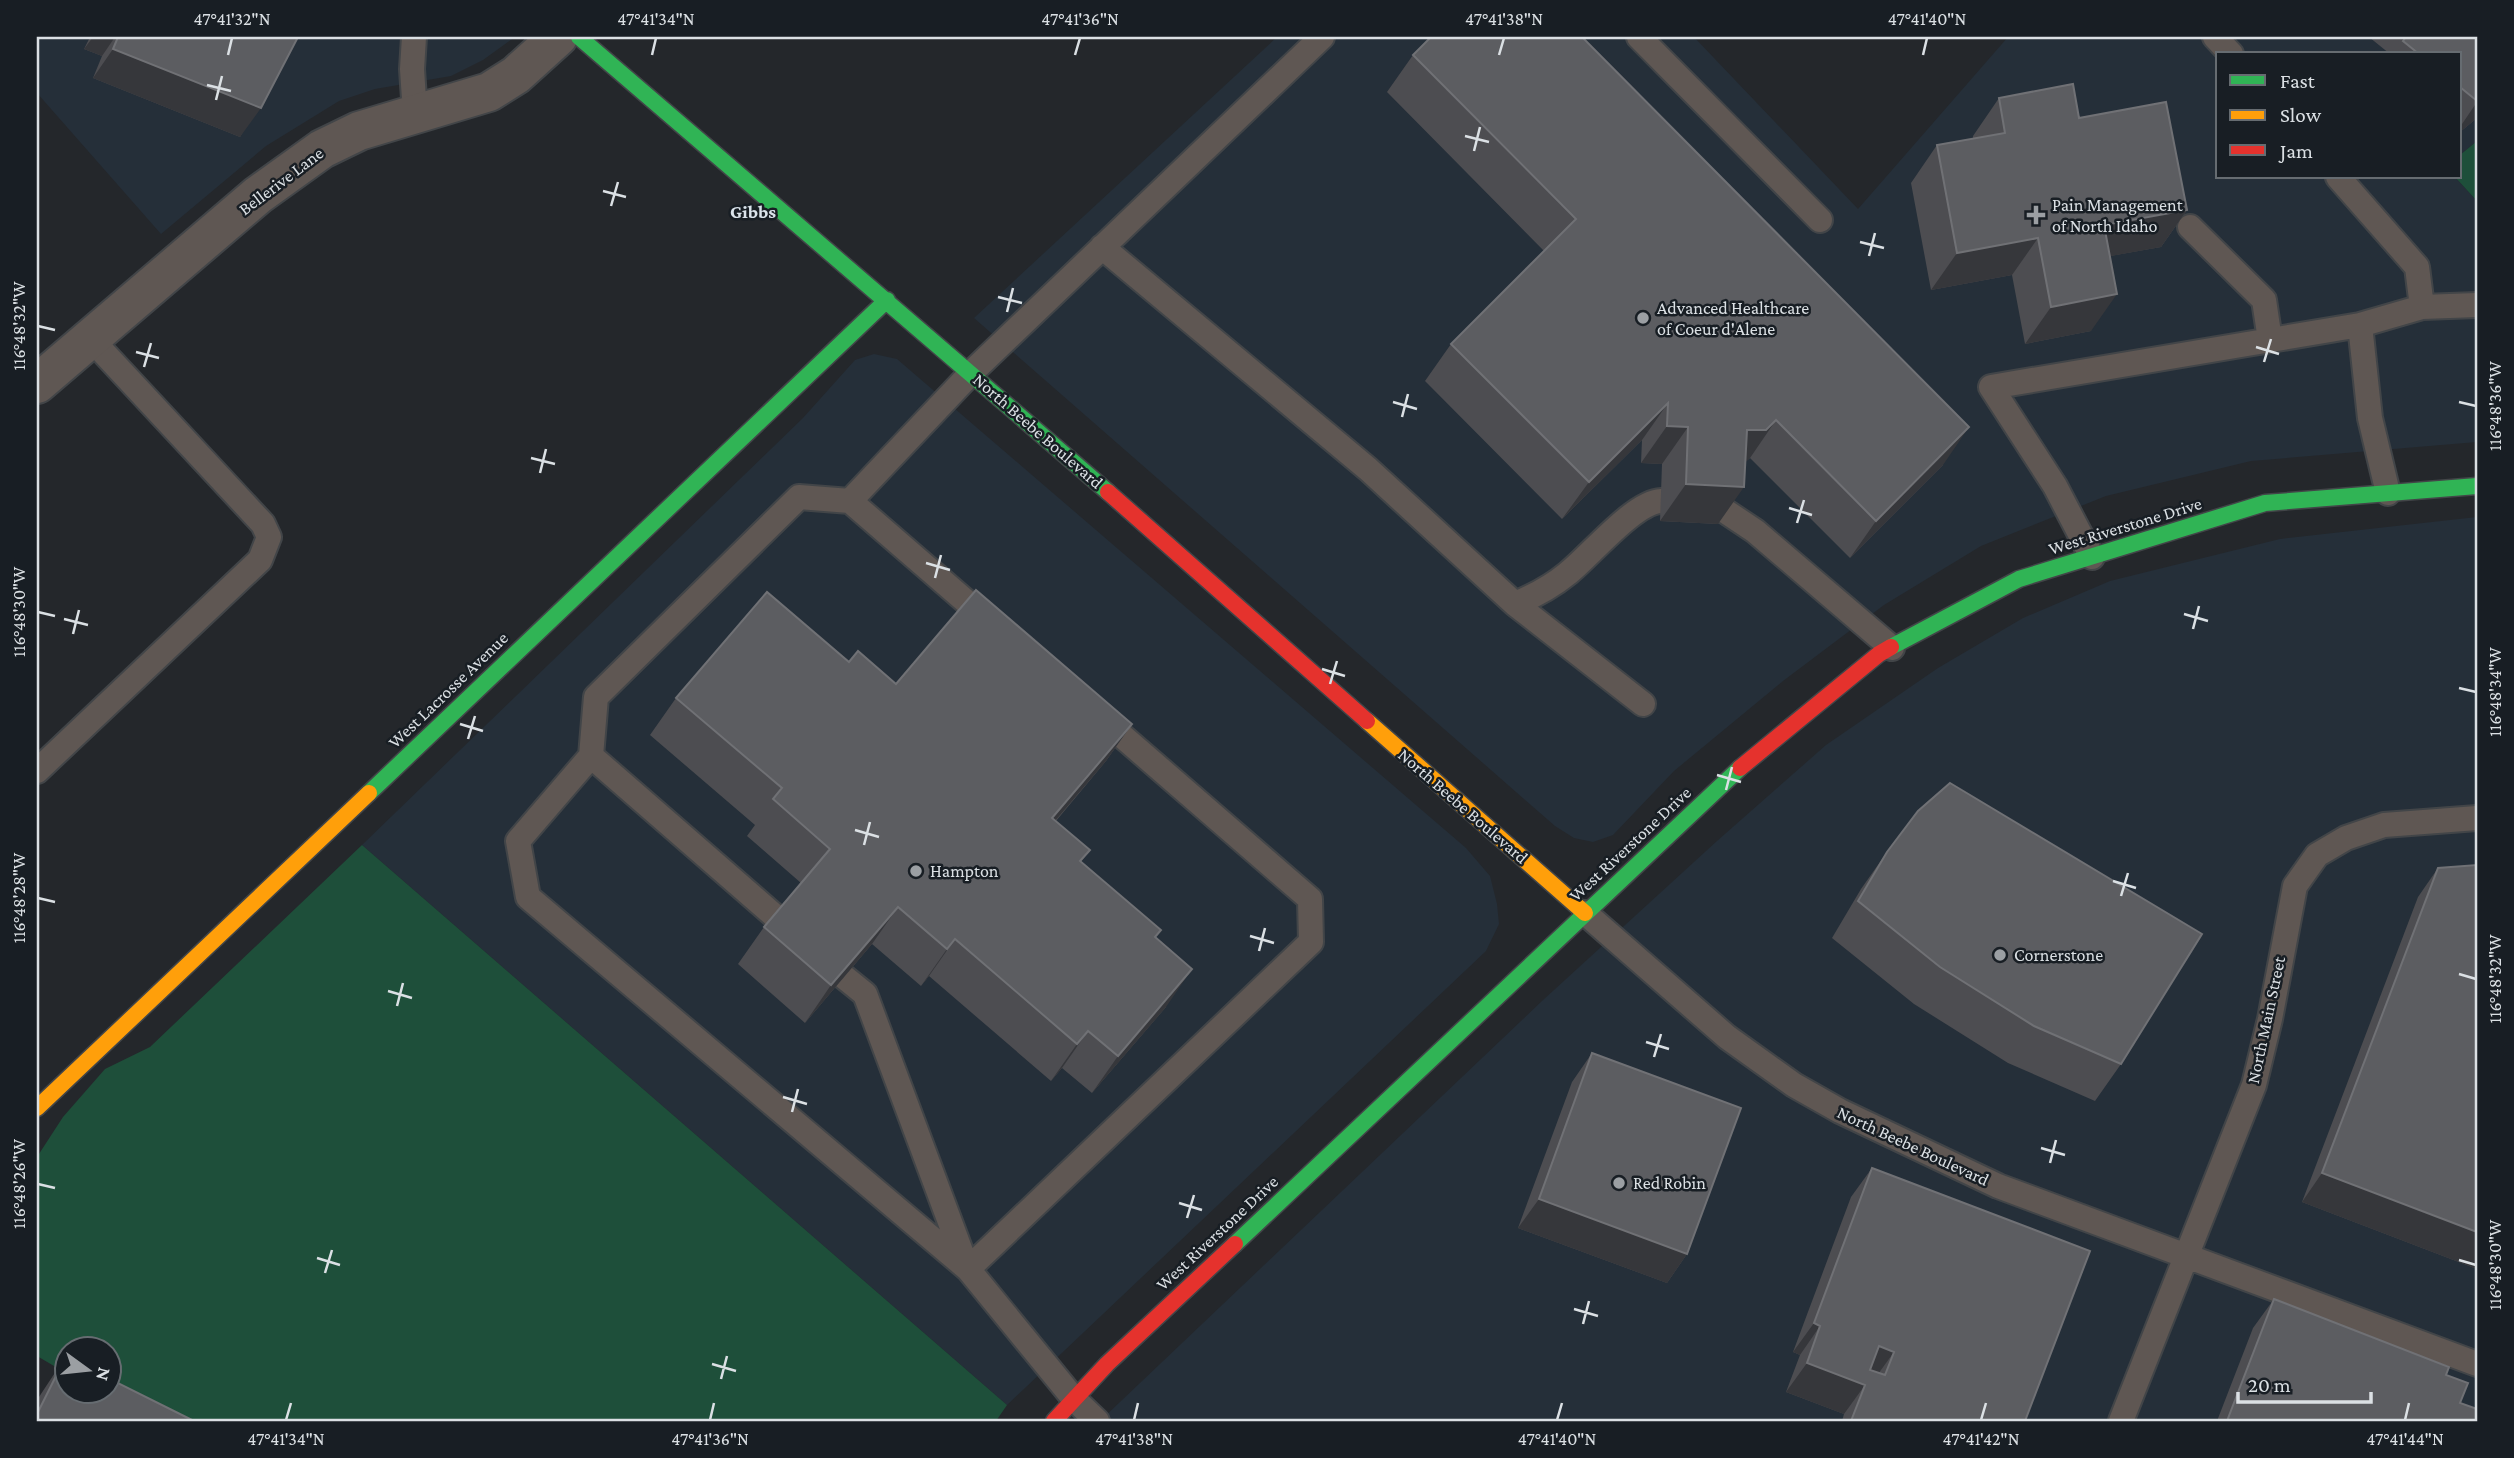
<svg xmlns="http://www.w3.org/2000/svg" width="2514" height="1458" viewBox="0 0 2514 1458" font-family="'Crimson Pro',serif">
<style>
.built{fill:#252f39}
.green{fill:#1e4f3a}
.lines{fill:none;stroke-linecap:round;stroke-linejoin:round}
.lane-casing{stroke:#424548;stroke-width:28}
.street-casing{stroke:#424548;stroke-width:42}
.fast-casing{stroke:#424548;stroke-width:19}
.slow-casing{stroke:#424548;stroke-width:19}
.jam-casing{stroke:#424548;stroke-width:19}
.lane{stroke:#5f5753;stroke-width:24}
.street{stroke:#5f5753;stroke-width:38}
.fast{stroke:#30b455;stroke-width:16}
.slow{stroke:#ff9f0a;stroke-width:16}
.jam{stroke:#e5322d;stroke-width:16}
.wall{fill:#4d4d51}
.shaded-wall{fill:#36373b}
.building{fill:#5c5d61;stroke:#707175;stroke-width:2;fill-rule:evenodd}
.ticks{fill:none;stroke:#dbe0e4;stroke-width:2.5}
.poi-dot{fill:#9b9fa3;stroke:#181e24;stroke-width:2.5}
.labels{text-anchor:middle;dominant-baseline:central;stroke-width:5;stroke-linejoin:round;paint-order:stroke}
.street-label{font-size:18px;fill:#dbe0e4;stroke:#181e24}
.poi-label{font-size:18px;fill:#dbe0e4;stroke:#181e24;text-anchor:start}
.neighbourhood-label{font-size:19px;font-weight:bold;fill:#dae3eb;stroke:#181e24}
.neatline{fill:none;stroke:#dbe0e4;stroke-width:2.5}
.ticks-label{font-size:18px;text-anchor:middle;fill:#dbe0e4}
</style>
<rect width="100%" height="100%" fill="#24272b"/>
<path class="built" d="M37,37h478l-32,23 -32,16 -76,13 -36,12 -73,45 -105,88 -124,-141z
M1277,37h417l164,172 150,-172h469v104l-17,14v-101h-242v123h237l22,24v241l-226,19 -145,35 -125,50 -97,59 -101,76 -109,90 -61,64 -20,7 -19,-4 -19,-12 -581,-508z
M874,354l23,5 569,489 24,28 7,28 2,20 -13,27 -479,454 -645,-560 441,-427 52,-58z
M2477,517v904h-1377l442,-420 175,-160 109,-96 112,-77 85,-50 87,-37 170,-42z"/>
<path class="green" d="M2477,141v60l-22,-24h5v-22z
M362,845l645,560 -11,16h-840l-48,-29v-42h-42v23l-29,-17v-199l26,-40 42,-48 45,-22z"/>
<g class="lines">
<defs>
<path id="lane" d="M414,37l-2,32 3,45
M1639,37l181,183
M2215,37l16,17
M2338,177l79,90 5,40
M2190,227l74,73 6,40
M1102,247l266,222 147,135c19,-8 35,-16 52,-30 22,-17 67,-72 94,-73
M2388,493l-18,-75 -10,-93 62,-18 55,-2
M850,501l-51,-4 -203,200 -5,59 -73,85 10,56 440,372
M1719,507l36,24 137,117
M2092,557l-37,-71 -64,-99 369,-62
M1515,604l128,100
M992,624l-142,-123 122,-129 350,-335
M591,756l186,162
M37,771l223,-211 9,-23 -6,-13 -172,-185
M1585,913l142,124 67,48 46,26 158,75 479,178
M844,977l21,17 101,271
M1097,1421l-23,-22 -106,-130 343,-327 -1,-43 -211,-183
M2121,1421l133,-336 16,-66 25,-133 22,-31 29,-17 38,-13 93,-7"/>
<path id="street" d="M37,384l221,-189 64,-46 37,-18 130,-39 27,-17 42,-38"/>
<path id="fast" d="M579,37l529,455
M1891,647l128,-68 246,-76 212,-17
M369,793l518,-493
M1235,1244l505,-476"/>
<path id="slow" d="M1367,721l218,192
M37,1108l332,-315"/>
<path id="jam" d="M1108,492l259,229
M1740,768l139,-114 12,-7
M1054,1421l53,-57 128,-120"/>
</defs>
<use href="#lane" class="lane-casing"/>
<use href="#street" class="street-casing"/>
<use href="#fast" class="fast-casing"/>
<use href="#slow" class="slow-casing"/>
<use href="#jam" class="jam-casing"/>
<use href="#lane" class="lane"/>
<use href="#street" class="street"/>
<use href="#fast" class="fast"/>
<use href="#slow" class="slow"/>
<use href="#jam" class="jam"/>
</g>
<path class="wall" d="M90,37h208l-58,100 -147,-59 9,-22 -18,-7z
M2369,37h108v81l-17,14v-78h-70z
M1413,55l530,410 -93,93 -100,-100 -5,4 -27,62 -58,-3 2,-57 -21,-1 1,-23 -80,79 -137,-138 26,-37 93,-93 -157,-159z
M1999,98l80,20 108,92 -26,37 -51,9 -19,75 -66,13 -13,-69 -81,15 -20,-107 26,-38 36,-6v-3z
M849,662l47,22 236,40 -26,37 -50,60 34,29 -9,12 75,76 10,69 -74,86 -30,-25 -11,13 -122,-105 -8,10 -49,-42 -67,79 -67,-59 26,-37 37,-44 -54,-47 8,-11 -105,-90 26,-37z
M1887,852l234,212 -26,37 -87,-38 -94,-59 -82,-66 29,-49z
M2477,865v404l-175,-67 116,-305 20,-29z
M1592,1053l95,201 -20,29 -149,-55 54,-146z
M1872,1168l153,253h-183l2,-7 -58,-22 14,-37 -7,-3 58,-155z
M2274,1299l172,76 14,28 17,18h-260l36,-93z
M66,1356l-29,65v-21z"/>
<path class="shaded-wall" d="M93,37h22l-13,19 -18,-7z
M113,49l148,59 -21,29 -147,-59z
M2477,102v16l-17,14v-5z
M2187,210l-26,37 -83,15 26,-37z
M2038,238l-26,37 -81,15 26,-37z
M2117,294l-26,37 -66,13 26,-37z
M1668,403l-26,37 -80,79 27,-37z
M1776,420l-26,38 -10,9 7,-37z
M1667,426l21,1 -26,37 -21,-1z
M1969,427l-26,38 -93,93 26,-37z
M1686,484l58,3 -26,37 -58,-3z
M1132,724l-26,37 -80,94 26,-37z
M898,907l-26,37 -67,79 26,-38z
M955,939l-26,37 -8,10 26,-37z
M1192,969l-26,38 -74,86 26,-37z
M1088,1031l-26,37 -11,13 26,-37z
M2322,1173l155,59v37l-175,-67z
M1539,1199l148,55 -20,29 -149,-55z
M1814,1323l6,3 -20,29 -7,-3z
M1879,1346l15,6 -21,29 -14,-5z
M1807,1363l58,22 -21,29 -58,-22z"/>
<path class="building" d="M118,37h180l-37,71 -148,-59z
M1431,37h151l387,390 -93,94 -100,-101 -10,10h-19l-3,57 -58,-3 2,-57 -21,-1 1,-23 -79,79 -138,-138 125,-125 -163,-164z
M2406,37h71v64l-17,-14v-33h-41l-16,-13z
M2073,84l6,34 87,-16 21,108 -83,15 13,69 -66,13 -13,-69 -81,15 -20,-108 68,-12 -6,-35z
M976,590l156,134 -80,94 38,32 -10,11 81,69 -6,7 37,32 -74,87 -30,-25 -11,13 -122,-105 -8,10 -49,-42 -67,78 -67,-58 66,-78 -57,-50 9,-11 -106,-90 91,-106 82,70 9,-11 38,33z
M1950,783l252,151 -81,130 -87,-38 -94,-59 -82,-66 29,-49 31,-41z
M2477,865v367l-155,-59 116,-305z
M1592,1053l149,55 -54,146 -148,-55z
M1872,1168l218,83 -65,170h-174l14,-36 -58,-22 13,-37 -6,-3zM1879,1346l15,6 -9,23 -15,-5z
M2274,1299l175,68 -3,8 22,8 -8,20 17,6v12h-250z
M66,1356v35h42v-13l86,43h-157v-7z"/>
<path class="ticks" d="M228,55l4,-17M652,55l4,-17M1075,55l5,-17M1499,55l5,-17M1923,55l4,-17M207,85l24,6M216,100l6,-24M1465,136l24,6M1474,151l6,-24M603,191l23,6M611,206l7,-24M1860,242l24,6M1869,256l6,-23M998,297l24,6M1007,312l6,-24M38,326l17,4M2256,347l23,7M136,352l23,6M2264,362l7,-23M144,367l7,-24M1393,402l24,7M2459,402l17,4M1402,417l6,-23M531,458l24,6M540,473l6,-24M1789,508l23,7M1797,523l7,-23M926,563l24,7M935,578l6,-23M38,612l17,4M2184,614l24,7M64,619l24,6M2193,629l6,-23M73,634l6,-24M1322,669l23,7M1330,684l7,-23M2459,688l17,4M460,724l23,7M468,739l7,-23M1717,775l24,7M1726,790l6,-23M855,830l24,7M864,845l6,-23M2113,881l23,7M2121,896l7,-23M38,898l17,4M1250,936l24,7M1259,951l6,-23M2459,974l17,5M388,991l24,7M397,1006l6,-23M1646,1042l23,7M1654,1057l7,-23M783,1097l24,7M792,1112l6,-23M2041,1148l24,7M2050,1163l6,-23M38,1184l17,4M1179,1203l23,7M1187,1218l7,-23M317,1258l23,7M2459,1260l17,5M325,1273l7,-23M1574,1309l24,7M1583,1324l6,-23M712,1364l24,7M721,1379l6,-23M286,1420l5,-17M710,1420l4,-17M1134,1420l4,-17M1557,1420l5,-17M1981,1420l5,-17M2405,1420l4,-17"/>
<g class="poi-dot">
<path d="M2032.5 204.5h7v7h7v7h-7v7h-7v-7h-7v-7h7z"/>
<circle cx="1643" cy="318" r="7"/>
<circle cx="916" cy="871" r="7"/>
<circle cx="2000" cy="955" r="7"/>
<circle cx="1619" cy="1183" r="7"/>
</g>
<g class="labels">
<g class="street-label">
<text transform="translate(281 181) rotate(-37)">Bellerive Lane</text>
<text transform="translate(1038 431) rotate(41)">North Beebe Boulevard</text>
<text transform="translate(2125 526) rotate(-17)">West Riverstone Drive</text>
<text transform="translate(448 690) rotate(-44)">West Lacrosse Avenue</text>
<text transform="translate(1463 806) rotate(41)">North Beebe Boulevard</text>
<text transform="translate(1630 844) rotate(-43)">West Riverstone Drive</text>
<text transform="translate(2266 1020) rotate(-78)">North Main Street</text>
<text transform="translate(1913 1146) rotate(25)">North Beebe Boulevard</text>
<text transform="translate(1217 1233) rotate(-43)">West Riverstone Drive</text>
</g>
<g class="poi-label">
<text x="2052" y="205">Pain Management<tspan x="2052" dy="21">of North Idaho</tspan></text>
<text x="1657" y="308">Advanced Healthcare<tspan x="1657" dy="21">of Coeur d'Alene</tspan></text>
<text x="930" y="871">Hampton</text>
<text x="2014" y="955">Cornerstone</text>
<text x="1633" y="1183">Red Robin</text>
</g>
<g class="neighbourhood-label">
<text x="753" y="211">Gibbs</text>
</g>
</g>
<rect width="2514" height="1458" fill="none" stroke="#181e24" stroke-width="77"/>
<rect x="2216" y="52" width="245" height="126" fill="#181e24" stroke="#666c71" stroke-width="2"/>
<rect x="2230" y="75" width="35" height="10" fill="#30b455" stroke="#666c71" stroke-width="2"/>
<text x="2280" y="88" font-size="21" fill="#dbe0e4">Fast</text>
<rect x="2230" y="110" width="35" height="10" fill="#ff9f0a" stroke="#666c71" stroke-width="2"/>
<text x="2280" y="122" font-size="21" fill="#dbe0e4">Slow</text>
<rect x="2230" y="145" width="35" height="10" fill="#e5322d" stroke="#666c71" stroke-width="2"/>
<text x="2280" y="158" font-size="21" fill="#dbe0e4">Jam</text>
<g transform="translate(88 1370) rotate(105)"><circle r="33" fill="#181e24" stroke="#666c71" stroke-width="2"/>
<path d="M0-5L12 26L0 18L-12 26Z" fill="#9b9fa3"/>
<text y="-10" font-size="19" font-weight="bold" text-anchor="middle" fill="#dbe0e4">N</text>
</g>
<path d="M2238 1392v10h133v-10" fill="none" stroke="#dbe0e4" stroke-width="3.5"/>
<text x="2248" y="1392" font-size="21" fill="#dbe0e4" stroke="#181e24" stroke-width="5" paint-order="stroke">20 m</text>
<rect x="38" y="38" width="2438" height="1382" class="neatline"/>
<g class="ticks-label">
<text x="232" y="25">47°41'32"N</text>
<text x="656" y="25">47°41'34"N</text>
<text x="1080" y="25">47°41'36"N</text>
<text x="1504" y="25">47°41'38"N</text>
<text x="1927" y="25">47°41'40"N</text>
<text transform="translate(19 326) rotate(-90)" y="6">116°48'32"W</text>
<text transform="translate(2495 406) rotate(-90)" y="6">116°48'36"W</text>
<text transform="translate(19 612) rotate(-90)" y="6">116°48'30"W</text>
<text transform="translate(2495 692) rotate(-90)" y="6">116°48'34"W</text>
<text transform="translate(19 898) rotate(-90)" y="6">116°48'28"W</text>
<text transform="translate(2495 979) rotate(-90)" y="6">116°48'32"W</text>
<text transform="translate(19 1184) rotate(-90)" y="6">116°48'26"W</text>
<text transform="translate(2495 1265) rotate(-90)" y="6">116°48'30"W</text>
<text x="286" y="1445">47°41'34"N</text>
<text x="710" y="1445">47°41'36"N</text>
<text x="1134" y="1445">47°41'38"N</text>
<text x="1557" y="1445">47°41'40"N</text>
<text x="1981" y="1445">47°41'42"N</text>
<text x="2405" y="1445">47°41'44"N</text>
</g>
</svg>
